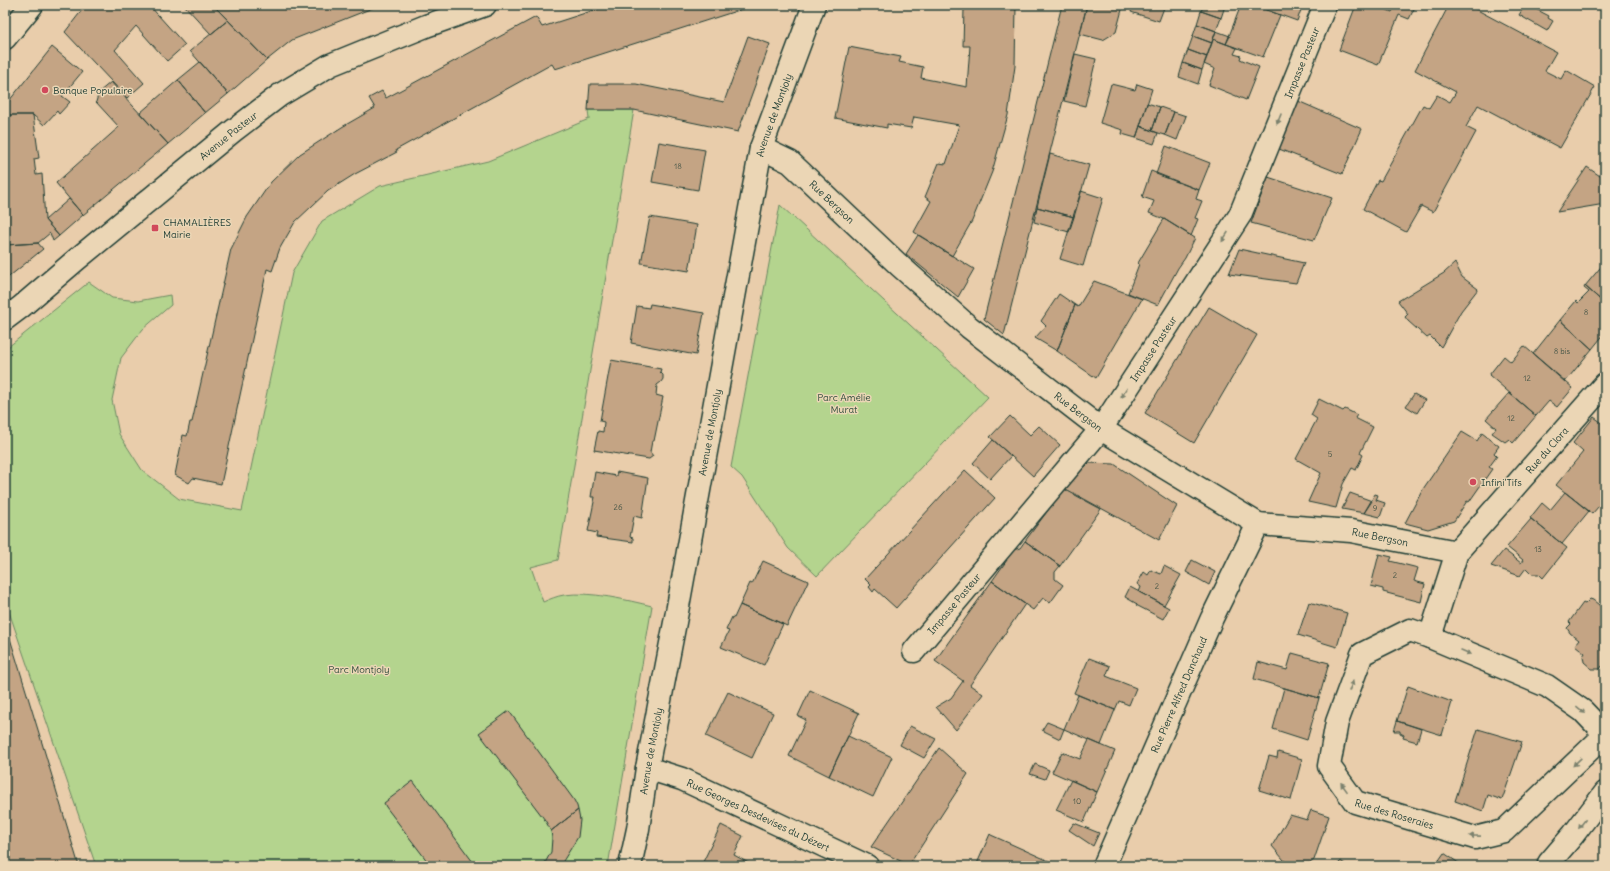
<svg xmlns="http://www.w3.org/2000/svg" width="1610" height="871" viewBox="0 0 1610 871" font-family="Delius,sans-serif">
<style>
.green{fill:#b4d48e;stroke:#6a8861}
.building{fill:#c4a484;stroke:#1f3d34}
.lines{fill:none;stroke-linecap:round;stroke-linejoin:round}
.street-casing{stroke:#1f3d34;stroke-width:25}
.secondary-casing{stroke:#1f3d34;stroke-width:25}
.street{stroke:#ebd6b5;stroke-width:22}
.secondary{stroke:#ebd6b5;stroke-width:22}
.oneway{fill:#7b826e}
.poi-dot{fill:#d1495b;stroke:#ebd6b5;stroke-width:1.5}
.labels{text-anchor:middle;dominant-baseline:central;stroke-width:3;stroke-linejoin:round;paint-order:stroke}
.number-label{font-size:8px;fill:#485748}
.street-label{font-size:10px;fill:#1f3d34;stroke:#ebd6b5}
.poi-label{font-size:10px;fill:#1f3d34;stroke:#ebd6b5;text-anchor:start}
.park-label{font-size:10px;fill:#2e4c3d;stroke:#ebd6b5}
</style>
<rect width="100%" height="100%" fill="#e9cdab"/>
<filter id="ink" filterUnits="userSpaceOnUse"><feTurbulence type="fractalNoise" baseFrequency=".025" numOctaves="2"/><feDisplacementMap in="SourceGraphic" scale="8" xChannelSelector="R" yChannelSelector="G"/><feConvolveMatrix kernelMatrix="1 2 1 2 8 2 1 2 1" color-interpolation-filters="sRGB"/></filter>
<g filter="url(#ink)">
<path class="green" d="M588,110h46l-76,450 -27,7 12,35c7,-3 14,-6 21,-7 26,-4 63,5 88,11l-44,260h-512l-91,-266v-194l4,-3c-7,-12 -6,-43 -1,-56l81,-65 23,16 26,3 32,-6 1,10 -28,24 -22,29 -9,42 7,34 23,36 37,29 63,12 50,-238 30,-52 58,-35 108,-25 101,-42z
M780,205l208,192 -171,179 -29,-28 -46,-71 -11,-10z"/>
<path class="building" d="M86,5h63l36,40 -18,16 -31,-35 -21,24 29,33 -17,15 -62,-66z
M184,5h29l15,15 -17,14z
M213,5h167l-88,35 -25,20z
M610,5h145l-200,64 -3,-5 -156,86 1,2 -42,22 -27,17 -33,31 -15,26 -8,23 -5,-2 -46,215 -28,-6 -4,5 -14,-8 8,-40 4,1 3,-14h2l39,-173 16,-32 24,-35 29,-28 42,-27 33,-19 -6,-10 13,-7 4,7 150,-81 6,10z
M970,5h46l-1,61 -7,49 -16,57 -20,49 -20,35 -38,-24 17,-31 -6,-4 14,-34 7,1 13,-39 -45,-8 -3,11 -24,-4v4l-52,-10 14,-71 52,10 -2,5 24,5 -2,11 46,9 3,-41h-7l1,-37 6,-1z
M1062,5h25l-83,330 -20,-16z
M1087,5l36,1 -7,26 -13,8 -23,-6z
M1133,5h32l-6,16 -28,-9z
M1204,5l21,1 -4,12 -20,-7z
M1241,5h12l27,10 -17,42 -37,-13z
M1253,5h43l6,2 -5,14z
M1356,5h19l17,7 3,-7h21l-7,14 -10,-4 -21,50 -39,-15z
M1449,5h19l88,47 -11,19 16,8 5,-9 29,17 -35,61 -82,-43 -12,22 10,5 -43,80 -12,-6 -15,26 -43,-23 15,-29 3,1 42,-76 6,3 8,-13 13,7 6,-10 -41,-22z
M1525,5h3l21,11 -1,2 5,3 -6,10 -28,-16z
M1201,11l20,7 -5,13 -19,-7z
M228,20l39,40 -39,34 -38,-43z
M1197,24l19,7 -4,12 -19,-7z
M1216,31l14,5 -4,8 -13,-5z
M748,36l22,8 -32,88 -104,-22h-46l2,-26h46l88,18z
M1193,36l19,7 -5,14 -19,-7z
M1213,39l24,9 -3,6 7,2 -1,3 19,8 -13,33 -37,-15 6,-16 -11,-5z
M52,47l30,25 -20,24 8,6 -11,12 -2,-3 -13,14 -11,-10h-28v-9z
M1188,50l19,7 -5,13 -19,-7z
M1075,54l21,5 -11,47 -21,-5z
M200,62l28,32 -23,19 -27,-33z
M1183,63l19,7 -4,14 -19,-7z
M178,80l27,33 -37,31 -28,-31z
M111,82l57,62 -85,71 -27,-32 63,-56 -23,-25 3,-10z
M1111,84l24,6 2,-6 15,5 -16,49 -14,-4 1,-4 -23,-7z
M1298,101l64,28 -20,45 -63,-25z
M1147,103l13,4 -8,24 -12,-5z
M1160,107l14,5 -9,23 -13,-4z
M1174,112l12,4 -9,24 -12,-5z
M5,115h28l6,43 -5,1 2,16 6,-1 3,46 14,16 -6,5 -3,-8 -12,10 -33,2z
M1140,126l18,7 -4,11 -18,-6z
M659,142l46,8 -7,40 -46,-8z
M1166,146l44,17 -11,27 -43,-16z
M1050,154l39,11 -15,52 -37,-10z
M1587,167l13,9 5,2v26l-48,8z
M1151,171l48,19 -3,9 6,2 -7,17 3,1 -7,17 -27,-17 -15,-6 5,-12 -12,-4z
M1268,177l64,21 -18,42 -63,-17z
M1081,191l22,7 -20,68 -23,-7z
M69,199l14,16 -24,21 -14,-16z
M1037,207l37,10 -5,15 -35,-10z
M650,217l47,8 -8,46 -48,-8z
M1164,219l31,19 -10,20 -7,10 -20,37 -30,-12 11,-29 -1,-1z
M918,235l56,34 -16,28 -52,-43z
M38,243l5,6 -38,31v-35z
M1239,249l65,14 -8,20 -67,-9z
M1605,262v42l-20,-18z
M1455,263l7,14 16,12 -17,22 -20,36 -11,-11 -3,2 -19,-17 -3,-4 3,-3 -10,-13 46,-28z
M1094,281l48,18 -46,79 -39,-27 18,-46 3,2z
M1585,286l20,18v29l-13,16 -32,-29 16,-19 2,2 11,-11 -5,-4z
M1059,294l16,11 -18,46 -22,-13 11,-12 -5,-5z
M650,304l54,9 -8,42 -65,-12 6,-37 12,2z
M1209,307l48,28 -63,108 -49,-30z
M1560,320l32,29 -27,33 -32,-28z
M1524,346l49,42 -16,19 -8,-6 -13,15 -47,-41 15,-19 7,6z
M611,360l50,9 -1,3 3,3v4l-2,3 -4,3 -1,10 7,2 -9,44h-2l-2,11 3,4 -4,3 -55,-9 4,-19 5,1 1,-10 -4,-1z
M1509,393l27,23 -23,27 -4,-4 -4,3 -13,-9 4,-5 -10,-9z
M1414,394l11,6 -8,13 -11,-7z
M1319,399l24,12 2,-2 12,6 -2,3 18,9 -13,26 3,2 -7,15 -4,-2 -9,16 -7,24 -28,-6 13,-29 -25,-14 21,-40 -6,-4z
M1010,416l20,19 9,-9 21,19 -27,31 -43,-39z
M1594,417l11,8v74l-13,15 -36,-29 27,-33 -10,-9z
M1462,432l15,9 5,-8 17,13 -5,7 3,3 -8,11 3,2 -23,33 -2,-1 -13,20 -26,8 -23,-6 18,-34z
M993,440l18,16 -21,23 -17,-16z
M1089,463l25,1 63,42 -18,34 -93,-51 3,-7z
M965,470l30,28 -99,110 -21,-19 -2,3 -4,-5 2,-2 -6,-6z
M595,472l21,4 1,-4 31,6 -6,40 -8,-2 -4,21 3,1v4l-37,-5 1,-4 -9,-2 7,-34h-4z
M1064,489l37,20 -41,57 -35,-25z
M1565,492l24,19 -27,33 -32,-26 12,-15 8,7z
M1350,493l22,8 -8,12 -22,-4z
M1375,494l3,1 -2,5 9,3 -5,14 -16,-4z
M1531,519l36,29 -24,30 -4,-4h-7l-6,-6 -6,8 -29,-10 13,-16 17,13 2,-3 -16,-13z
M1025,541l35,25 -5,6v7l8,6 -13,18 -7,-5 -10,12 -41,-29 15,-21 -3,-3 5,-6 11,-3z
M1379,554l13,3 -2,4 28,7 -4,13 11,3 -4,18 -38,-10v-3l-12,-3z
M1192,560l23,12 -6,13 -23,-13z
M763,561l45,20 -21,45 -47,-21 10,-22 2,1z
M1164,566l17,9 -17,30 -25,-13 2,-5 -4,-3 7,-12 4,3 3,-5 10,4z
M992,581l33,23 -55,81 13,9 -27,36 -20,-23 15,-9 12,-17 -28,-20z
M1130,587l39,21 -6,11 -27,-14 1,-1 -12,-7z
M1590,599l3,1 12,10v58l-3,-2 -2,3h-8l-8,-7 -1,-6 2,-3 -10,-8 4,-5 -9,-7 -3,-5 4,-4 -2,-2 14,-19 2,1z
M1309,602l38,11 -10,34 -39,-12z
M740,605l43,19 -19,41 -43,-18 8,-16 -3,-1 6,-13 2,1z
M5,622l37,121 37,123h-74z
M1292,653l37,10 -10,35 -65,-19 4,-17 29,8z
M1089,658l21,8 -4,10 30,12 -7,17 -10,-4 -4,9 -41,-17z
M1408,686l44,16 -10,33 -45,-14z
M1284,688l35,10 -12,42 -34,-11z
M810,690l49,23 -30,63 -40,-20 17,-36 -8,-4z
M728,692l45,21 -21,45 -46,-22z
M1078,695l37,15 -14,35 -37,-16z
M509,711l65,89 3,6 1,4 -27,21 -6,-11 -66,-87z
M1397,721l24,8 -4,13 -14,-4 1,-3 -4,-2v-2h-6z
M1047,722l17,7 -4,10 -18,-9z
M910,726l26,13 -12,19 -24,-13z
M1478,729l44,13 -20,58 -14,-5 -5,16 -28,-10z
M848,736l44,21 -19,40 -44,-21z
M1089,740l26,11 -18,41 -45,-20 10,-20 18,7z
M939,748l29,26 -59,91 -38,-18z
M1278,752l24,7 -11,41 -32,-10 10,-34 8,2z
M1035,764l14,6 -4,9 -15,-5z
M1071,780l26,12 -13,30 -28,-12z
M413,781l57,77 6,8h-45l-45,-59 -2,-4z
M578,810l2,10 -2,17 -18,29h-20l5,-3 6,-11 1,-14 -1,-7z
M1311,810l18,6 -15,44 -8,6h-17l-17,-20 18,-31 17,5z
M1074,823l25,10 -6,13 -24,-16z
M721,825l22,11 -9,19 20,11h-53z
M990,834l1,1 69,31h-84z
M1444,853l19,13h-28z
M358,859l6,7h-14z
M795,860l11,6h-14z
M393,861l4,5h-11z
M1341,861l6,5h-11z"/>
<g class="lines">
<defs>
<g id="street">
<path id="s1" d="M761,148l29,14 110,104 69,61 132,102 157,95 93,7 106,21"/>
<path id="s2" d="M1430,637l27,-85 148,-168"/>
<path id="s3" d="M914,651l187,-222 139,-214 85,-210"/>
<path id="s4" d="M1605,734l-22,-23 -36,-25 -117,-49 -20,-7 -48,24 -25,68 -8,44 26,36 120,36 29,-7 101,-96"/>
<path id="s5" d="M647,768l35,11 185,87"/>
<path d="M1549,863l24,-28 32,-42"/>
<path id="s6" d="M630,866l8,-37 9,-61 30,-156 84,-464 53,-143"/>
<path id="s7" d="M1104,866l108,-248 46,-94"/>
</g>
<g id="secondary">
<path d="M5,38l27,-33"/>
<path id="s8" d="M5,319l16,-12 55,-47 157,-129 47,-36 50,-30 96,-39 59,-21"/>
</g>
</defs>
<use href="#street" class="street-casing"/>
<use href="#secondary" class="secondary-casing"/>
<use href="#street" class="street"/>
<use href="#secondary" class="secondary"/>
</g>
<defs><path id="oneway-solid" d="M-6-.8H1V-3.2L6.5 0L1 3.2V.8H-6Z"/></defs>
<g class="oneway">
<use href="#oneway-solid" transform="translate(1279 119) rotate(112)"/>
<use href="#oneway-solid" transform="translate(1225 237) rotate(123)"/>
<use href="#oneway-solid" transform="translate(1124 393) rotate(123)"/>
<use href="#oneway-solid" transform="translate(1466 652) rotate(23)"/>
<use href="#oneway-solid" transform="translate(1351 686) rotate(-69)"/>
<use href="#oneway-solid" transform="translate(1581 710) rotate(39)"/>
<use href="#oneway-solid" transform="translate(1577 762) rotate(136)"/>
<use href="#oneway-solid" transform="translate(1344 787) rotate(-125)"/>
<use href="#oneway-solid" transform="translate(1582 824) rotate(127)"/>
<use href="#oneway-solid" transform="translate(1475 836) rotate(-179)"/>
</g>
</g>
<g class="poi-dot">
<circle cx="45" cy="90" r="4"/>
<rect x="151" y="224" width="8" height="8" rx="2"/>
<circle cx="1473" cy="482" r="4"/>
</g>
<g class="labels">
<g class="number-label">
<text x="678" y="166">18</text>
<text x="1586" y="312">8</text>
<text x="1562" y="351">8 bis</text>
<text x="1527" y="378">12</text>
<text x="1511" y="418">12</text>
<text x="1330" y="454">5</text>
<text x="618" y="507">26</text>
<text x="1375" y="508">9</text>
<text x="1538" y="549">13</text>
<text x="1395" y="575">2</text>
<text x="1157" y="586">2</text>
<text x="1077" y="801">10</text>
</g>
<g class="street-label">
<text stroke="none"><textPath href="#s3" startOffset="710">Impasse Pasteur</textPath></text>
<text stroke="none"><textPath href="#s6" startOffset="765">Avenue de Montjoly</textPath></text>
<text stroke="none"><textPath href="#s8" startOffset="289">Avenue Pasteur</textPath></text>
<text stroke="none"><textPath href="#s1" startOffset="90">Rue Bergson</textPath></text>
<text stroke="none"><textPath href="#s3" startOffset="386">Impasse Pasteur</textPath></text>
<text stroke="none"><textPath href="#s1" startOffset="414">Rue Bergson</textPath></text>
<text stroke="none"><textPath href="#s6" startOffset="441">Avenue de Montjoly</textPath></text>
<text stroke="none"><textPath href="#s2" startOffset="225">Rue du Clora</textPath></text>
<text stroke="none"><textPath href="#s1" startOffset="749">Rue Bergson</textPath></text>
<text stroke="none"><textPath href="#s3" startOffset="62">Impasse Pasteur</textPath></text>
<text stroke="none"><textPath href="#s7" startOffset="187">Rue Pierre Alfred Danchaud</textPath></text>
<text stroke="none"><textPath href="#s6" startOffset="117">Avenue de Montjoly</textPath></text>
<text stroke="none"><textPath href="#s4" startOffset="480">Rue des Roseraies</textPath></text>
<text stroke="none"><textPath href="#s5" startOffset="121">Rue Georges Desdevises du Dézert</textPath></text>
</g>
<g class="poi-label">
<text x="53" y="90">Banque Populaire</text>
<text x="163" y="222">CHAMALIÈRES<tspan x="163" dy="12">Mairie</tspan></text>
<text x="1481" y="482">Infini'Tifs</text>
</g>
<g class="park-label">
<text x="844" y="397">Parc Amélie<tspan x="844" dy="12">Murat</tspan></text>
<text x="359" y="669">Parc Montjoly</text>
</g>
</g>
<rect width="1610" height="871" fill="none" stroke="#ebd6b5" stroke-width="20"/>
<rect x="10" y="10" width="1590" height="851" fill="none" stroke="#1f3d34" stroke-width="1.5" filter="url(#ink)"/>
</svg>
